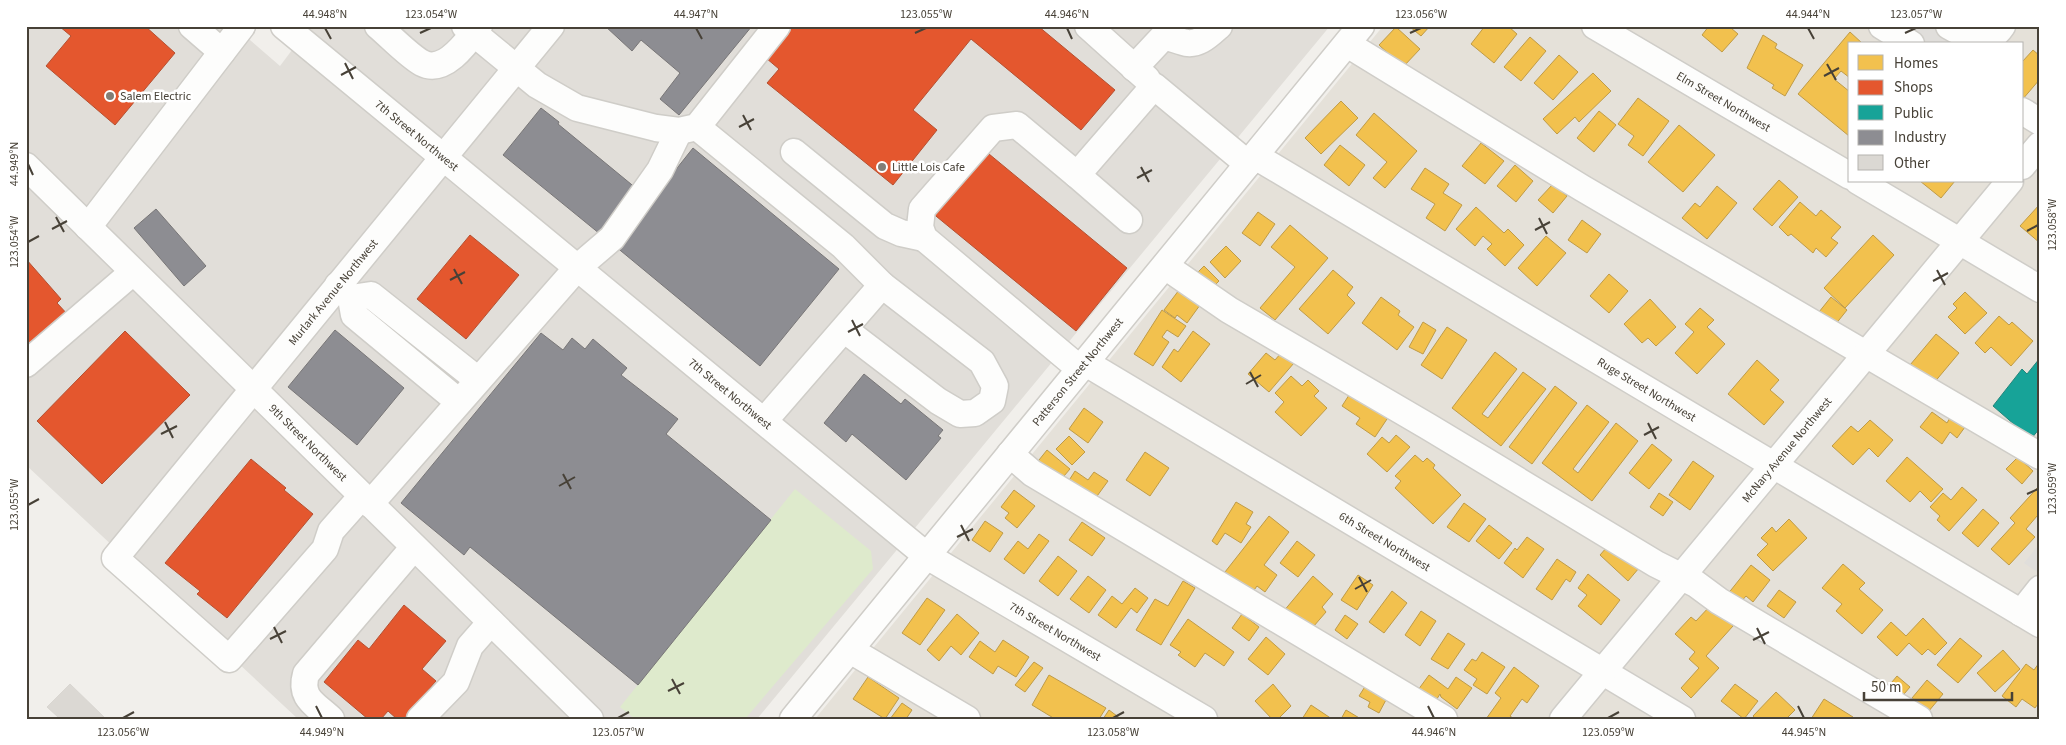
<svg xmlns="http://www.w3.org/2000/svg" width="2066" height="745" viewBox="0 0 2066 745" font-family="'Source Sans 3',sans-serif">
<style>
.residential{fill:#e5e1d9;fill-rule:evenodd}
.industrial{fill:#e1ded9}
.green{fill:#deeacc}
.parking{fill:#e0dedb}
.homes{fill:#f2c14e;stroke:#bf9b47}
.shops{fill:#e4572e;stroke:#b55031}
.public{fill:#17a398;stroke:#25867b}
.industry{fill:#8d8d92;stroke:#787677}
.building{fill:#dbd8d3;stroke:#d9d6d1}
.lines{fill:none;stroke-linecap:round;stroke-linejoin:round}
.minor-casing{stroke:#cfcdc8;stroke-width:29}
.minor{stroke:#fdfdfc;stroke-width:26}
.ticks{fill:none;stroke:#474137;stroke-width:2}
.poi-dot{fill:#827e76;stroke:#fff;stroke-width:2}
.labels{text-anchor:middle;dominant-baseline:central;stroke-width:5;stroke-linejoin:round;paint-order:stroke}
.poi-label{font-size:12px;fill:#474137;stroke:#fff;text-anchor:start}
.street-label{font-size:12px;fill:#474137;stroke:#fff}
.neatline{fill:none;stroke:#474137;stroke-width:2}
.ticks-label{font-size:12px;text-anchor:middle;fill:#474137}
</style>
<rect width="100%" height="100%" fill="#f1efeb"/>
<path class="residential" d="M1383,26h657v693h-1225zM1850,44h172v137h-172z"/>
<path class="industrial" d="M26,26h208l46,40 30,-40h1020l-573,693h-459l-272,-254z"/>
<path class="green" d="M795,489l76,62 2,18 -128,150h-110l-15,-12z"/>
<path class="parking" d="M1901,26h110l-13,18h-68z
M2040,543v31l-16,-11z"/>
<path class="homes" d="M1409,26h21l-9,10z
M1485,26h25l-1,1 8,7 -23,29 -23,-19z
M1709,26h23l-1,2 7,6 -16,18 -20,-17z
M1396,27l24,22 -17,18 -24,-22z
M1850,32l13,12h-13v34l-9,-7 -7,8 16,13 -1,44 -51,-42z
M1763,35l14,9 -2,4 28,17 -18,31 -13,-8 2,-3 -27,-17z
M1530,37l16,14 -25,30 -17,-14z
M2033,50l7,6v23l-18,21v-38z
M1559,55l19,17 -25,28 -19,-17z
M1593,73l18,18 -32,31 -4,-5 -18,17 -14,-15z
M1638,98l31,23 -26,35 -15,-11 6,-9 -16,-12z
M1341,101l17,17 -37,36 -16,-16z
M1599,111l17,14 -22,27 -17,-14z
M1374,113l43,38 -32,37 -12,-10 14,-16 -31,-27z
M1679,125l36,30 -32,37 -35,-30z
M1481,143l23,18 -19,23 -23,-18z
M1340,145l25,20 -16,21 -25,-21z
M1515,165l18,16 -17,21 -19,-16z
M1425,168l24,16 -6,9 19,12 -17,26 -19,-13 9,-14 -24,-15z
M1779,180l19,17 -26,29 -19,-17z
M1920,181h35l-14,17z
M1553,184l14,12 -14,17 -15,-13z
M1717,186l20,17 -30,36 -25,-21 13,-15 5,4z
M1800,202l16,14 5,-6 20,17 -10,11 7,5 -12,14 -10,-9 -3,5 -22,-19 -3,2 -9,-9z
M2040,204v39l-20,-17z
M1476,207l28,26 4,-4 16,16 -19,21 -18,-17 5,-5 -9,-8 -8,10 -19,-17z
M1258,212l17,12 -15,22 -18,-13z
M1582,220l19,14 -14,19 -19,-13z
M1290,225l38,33 -53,62 -15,-12 35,-41 -24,-20z
M1873,235l21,20 -49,53 -21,-20z
M1546,236l20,17 -29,33 -19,-18z
M1226,246l15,15 -16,17 -15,-16z
M1204,266l15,15 -11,11 -15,-15z
M1333,270l20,17 -6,8 8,8 -27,31 -29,-25z
M1609,274l19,17 -19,22 -19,-17z
M1179,290l21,15 -13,18 -10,-8 -2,3 -11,-8z
M1965,292l22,21 -22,21 -17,-17 9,-9 -4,-4z
M1381,297l19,14 -2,4 16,12 -17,23 -35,-27z
M1831,297l16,13 -12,15 -16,-13z
M1650,299l26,28 -20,19 -8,-8 -6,5 -18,-19z
M1700,308l14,12 -7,7 18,17 -28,30 -22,-21 19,-21 -9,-8z
M1162,310l24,16 -8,11 -11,-7 -5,7 7,5 -16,24 -19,-12z
M1999,316l10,9 3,-3 21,19 -22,25 -20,-19 -6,6 -10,-10z
M1423,322l13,8 -13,24 -14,-7z
M1447,327l20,13 -25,39 -21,-14z
M1193,331l17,13 -29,38 -19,-15 12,-18 4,3z
M1936,334l23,19 -26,31 -23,-19z
M1495,352l22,17 -35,45 6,4 35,-46 23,17 -45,57 -49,-38z
M1266,353l9,7 6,-7 13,10 -25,29 -21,-18z
M1757,360l22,20 -9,10 14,12 -20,23 -36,-31z
M1291,376l11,10 6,-6 11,11 -5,5 13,12 -26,28 -26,-24 9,-10 -9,-9z
M1555,386l22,17 -45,61 -23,-17z
M1351,392l38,24 -14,21 -19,-13 4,-6 -18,-12z
M1587,405l22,17 -36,47 5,4 38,-50 22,18 -46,60 -50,-38z
M1084,408l19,14 -15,21 -19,-14z
M1932,412l15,11 4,-7 14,11 -8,11 -7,-6 -8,12 -22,-17z
M1870,420l23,20 -15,17 -9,-9 -16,17 -21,-19 19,-20 7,6z
M1396,435l14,12 -23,25 -20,-18 15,-17 7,6z
M1069,436l16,16 -13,13 -16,-16z
M1652,444l20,16 -23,29 -20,-16z
M1047,450l23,19 -12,14 -23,-18z
M1145,452l24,16 -19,28 -24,-16z
M1415,455l8,7 4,-4 8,7 -2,3 28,27 -28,29 -38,-36 6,-7 -6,-5z
M1907,457l36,32 -12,13 -11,-11 -10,11 -24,-21z
M2018,457l15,14 -11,13 -16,-15z
M1693,461l21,15 -24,34 -21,-15z
M1075,471l13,9 6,-8 14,9 -16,22 -26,-18z
M2040,485v34l-3,-3 -11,13 9,8 -26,28 -18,-16 24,-26 -5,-5z
M1962,487l15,13 -28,31 -12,-11 3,-4 -10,-9 13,-14 8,7z
M1014,490l21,16 -18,22 -12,-10 4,-5 -8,-6z
M1659,493l14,9 -10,14 -13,-9z
M1236,502l17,10 -7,12 5,3 -10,16 -16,-10 -8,12 -5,-4z
M1464,503l22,16 -17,23 -22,-15z
M1983,509l16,14 -21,24 -16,-14z
M1269,516l20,16 -25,33 13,10 -12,17 -8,-6 -5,7 -27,-21z
M1789,519l18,19 -34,33 -16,-16 11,-11 -7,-6 11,-11 4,5z
M985,521l18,12 -13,19 -18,-12z
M1082,522l23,16 -13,18 -23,-16z
M1489,525l23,18 -13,16 -23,-18z
M1039,534l10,7 -25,33 -20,-15 14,-18 10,8z
M1527,537l17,12 -21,29 -19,-15 11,-15 2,2z
M1297,541l18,14 -17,22 -18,-14z
M1607,547l8,8 5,-5 19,18 -11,13 -28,-26z
M1058,556l19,15 -19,25 -19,-15z
M1557,559l19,13 -6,10 -4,-3 -14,21 -16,-11z
M1843,564l22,19 -6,6 24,21 -21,24 -26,-23 6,-7 -20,-16z
M1751,565l19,15 -17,22 -7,-6 -7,8 -12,-9z
M1588,574l32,26 -19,25 -23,-19 9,-11 -9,-7z
M1358,575l15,10 -16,25 -16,-10z
M1088,576l18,14 -17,23 -19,-14z
M1313,576l20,18 -11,13 4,5 -19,22 -24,-22z
M1183,581l12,7 -34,57 -25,-15 19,-31 13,7z
M1135,588l13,10 -11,15 -6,-5 -15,20 -18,-13 14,-19 10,8z
M1779,590l17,12 -12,16 -17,-12z
M1392,591l15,12 -23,30 -15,-11z
M927,598l18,12 -25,35 -18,-12z
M1711,605l22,21 -27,30 13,12 -28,30 -10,-10 18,-20 -10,-9 6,-7 -20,-18 16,-17 5,4z
M1421,611l15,10 -16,25 -15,-11z
M957,614l22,19 -18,22 -10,-9 -12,15 -12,-11z
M1242,614l17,13 -10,14 -17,-13z
M1345,615l13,9 -11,15 -12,-9z
M1923,618l24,25 -12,12 -7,-6 -6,6 -13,-12 -12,13 -20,-19 14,-15 15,14z
M1188,619l46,33 -10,14 -19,-13 -10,14 -17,-12 3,-3 -11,-7z
M1448,633l17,11 -17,25 -17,-10z
M1266,637l19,17 -17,21 -20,-16z
M1960,638l22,18 -24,27 -21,-18z
M1003,640l26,17 -13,20 -18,-11 -5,8 -24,-17 11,-16 15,11z
M2003,650l17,19 -25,23 -18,-19z
M1482,652l23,15 -18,27 -14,-9 4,-6 -13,-9 8,-11 4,2z
M1034,662l9,6 -18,24 -10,-7z
M2039,663l1,38 -5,7 -13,-9 -6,8 -14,-11 24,-32 8,6z
M1514,667l25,19 -12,17 -5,-4 -12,17 4,3h-28l15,-21 -6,-5z
M1049,675l57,33 -7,11h-44l-23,-14z
M1429,675l19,14 8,-12 16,11 -15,21 -16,-12 -1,-3 -5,8 -17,-12z
M1897,676l13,11 -11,13 -13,-11z
M868,677l31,21 -14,21 -32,-20z
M1927,680l16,14 -15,18 -16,-14z
M1273,684l18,22 -13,13h-6l-17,-18z
M1735,684l23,17 -14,18 -23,-18z
M1366,685l21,13 -8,15 -11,-6 2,-5 -11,-6z
M1776,692l19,18 -9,9h-30l-3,-3z
M1824,699l29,18 -1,2h-41z
M902,703l10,7 -6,9h-16z
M1311,705l21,14h-30z
M1109,710l12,9h-18z
M1346,710l15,9h-20z"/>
<path class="shops" d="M59,26h86l30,27 -60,72 -69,-59 25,-30z
M792,26h246l77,64 -34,40 -110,-91 -58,71 24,20 -44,55 -126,-102 12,-14 -13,-11z
M983,149l144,119 -51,63 -145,-119z
M470,235l49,40 -53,64 -49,-40z
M26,259l35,40 -4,4 12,13 -43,37z
M125,331l65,64 -88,89 -65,-63z
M251,459l35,29 -2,2 29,24 -86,104 -30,-24 3,-3 -35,-28z
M404,605l42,36 -24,28 14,12 -32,38h-7l-9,-8 -7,8h-13l-44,-37 34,-42 11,9z"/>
<path class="public" d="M2040,358v70l-9,11 -38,-33 29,-37 5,5z"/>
<path class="industry" d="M605,26h147l-73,89 -19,-16 20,-26 -39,-33 -9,11z
M541,108l18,14 -1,2 79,65 -37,45 -97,-79z
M693,148l146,121 -79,97 -145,-120z
M156,209l50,57 -22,20 -50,-58z
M335,330l69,58 -47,57 -69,-58z
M541,333l22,17 9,-12 13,11 8,-10 34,29 -6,7 57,44 -12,15 105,86 -133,165 -168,-138 -6,8 -63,-52z
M864,374l37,30 4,-5 38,31 -5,6 3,2 -35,42 -54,-46 -6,8 -22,-19z"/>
<path class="building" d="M70,684l34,33 -1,2h-47l2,-2 -11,-10z"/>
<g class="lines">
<defs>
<g id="minor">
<path d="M192,26l30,26"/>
<path id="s1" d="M284,26l643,530 277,163"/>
<path d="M378,26c12,10 31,30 44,37 23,12 46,-22 57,-37"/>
<path d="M465,26l72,59 40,23 79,20 23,3 18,-4 80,-101"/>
<path d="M1088,26l59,53"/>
<path id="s2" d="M1595,26l255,150"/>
<path d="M1882,26l29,18"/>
<path d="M1949,26c12,7 30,16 44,9 3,-1 7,-6 9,-9"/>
<path d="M1347,44l235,144 458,268"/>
<path d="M1134,68l29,-31c8,0 12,3 20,5 14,5 26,-7 36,-16"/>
<path d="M2022,111l18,11"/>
<path d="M697,127l146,119 39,39 -118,136"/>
<path d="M794,152l91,74 16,7 23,5"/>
<path id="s3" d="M1255,156l785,468"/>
<path id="s4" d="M26,166l564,553"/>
<path d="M2022,166l18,-21"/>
<path d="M1077,175l52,45"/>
<path d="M1858,181l182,108"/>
<path d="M88,227l154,-201"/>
<path d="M1165,266l64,44 200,117 227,137 40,20 23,17 200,118"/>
<path d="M338,285l13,13 3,17 105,87"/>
<path d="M351,298l20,-3 107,85"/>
<path d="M845,330l93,71 22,13 15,-1 17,-12 3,-15 -13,-24 -100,-77"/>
<path id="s5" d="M1086,363l596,356"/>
<path d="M26,364l107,-92"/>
<path d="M1080,369l-156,-131 -4,-11 2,-18 71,-81 24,-3 60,50 77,-89 94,78"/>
<path d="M1010,454l22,19 412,246"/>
<path id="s6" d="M362,496l-31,35 -6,18 -96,110 -114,-101 436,-532"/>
<path d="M370,504l207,-236 35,-30 48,-68 19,-39"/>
<path d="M2021,613l19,-24"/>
<path d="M850,650l117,69"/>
<path d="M331,719c-16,-15 -32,-21 -25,-45l108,-127"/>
<path d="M420,719l36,-37 14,-36 21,-24"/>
<path id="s7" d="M793,719l568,-693"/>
<path id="s8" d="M1563,719l447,-538"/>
</g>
</defs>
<use href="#minor" class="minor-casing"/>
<use href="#minor" class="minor"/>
</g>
<path class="ticks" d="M325,28l6,11M696,28l6,11M1067,28l5,11M1808,28l6,11M420,33l11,-5M915,33l11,-5M1410,33l11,-5M1905,33l11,-5M345,63l8,16M1827,64l9,16M341,75l15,-8M1824,76l15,-8M743,115l8,15M739,127l15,-8M28,164l5,11M1141,167l8,15M1137,178l15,-8M56,217l8,15M1539,218l8,16M52,229l15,-8M1535,230l15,-8M2027,231l11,-6M28,242l11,-6M454,269l8,15M1937,270l8,15M450,280l15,-8M1933,281l15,-8M852,320l8,16M848,332l15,-8M1250,372l8,15M1246,384l15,-9M165,422l8,16M1648,423l8,16M161,434l16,-8M1644,435l15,-8M563,474l8,15M559,486l16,-9M2027,494l11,-5M28,505l11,-6M961,525l8,16M957,537l16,-8M1359,577l8,15M1355,589l16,-9M274,627l8,16M1757,628l8,16M270,639l16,-8M1753,640l16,-8M672,679l8,15M668,691l16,-8M316,706l6,12M1428,706l6,12M1798,706l6,12M123,718l11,-6M618,718l11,-6M1113,718l11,-6M1608,718l11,-6"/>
<g class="poi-dot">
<circle cx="110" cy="96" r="5"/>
<circle cx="882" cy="167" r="5"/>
</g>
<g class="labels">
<g class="poi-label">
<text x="120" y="96">Salem Electric</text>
<text x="892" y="167">Little Lois Cafe</text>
</g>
<g class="street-label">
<text stroke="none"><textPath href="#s2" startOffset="149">Elm Street Northwest</textPath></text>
<text stroke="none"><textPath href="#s1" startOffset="172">7th Street Northwest</textPath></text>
<text stroke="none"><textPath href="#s6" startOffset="708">Murlark Avenue Northwest</textPath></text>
<text stroke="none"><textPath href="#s7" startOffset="449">Patterson Street Northwest</textPath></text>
<text stroke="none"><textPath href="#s3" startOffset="456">Ruge Street Northwest</textPath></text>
<text stroke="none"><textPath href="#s1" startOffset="578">7th Street Northwest</textPath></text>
<text stroke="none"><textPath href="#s4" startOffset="395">9th Street Northwest</textPath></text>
<text stroke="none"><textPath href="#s8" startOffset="350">McNary Avenue Northwest</textPath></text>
<text stroke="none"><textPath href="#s5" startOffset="348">6th Street Northwest</textPath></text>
<text stroke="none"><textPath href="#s1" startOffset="982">7th Street Northwest</textPath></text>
</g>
</g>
<rect width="2066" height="745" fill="none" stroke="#ffffff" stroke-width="55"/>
<rect x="1848" y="42" width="175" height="140" fill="#ffffff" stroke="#b5b3af"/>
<rect x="1858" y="55" width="25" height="15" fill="#f2c14e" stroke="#b5b3af"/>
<text x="1894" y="68" font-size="15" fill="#474137">Homes</text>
<rect x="1858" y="80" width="25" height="15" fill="#e4572e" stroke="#b5b3af"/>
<text x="1894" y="92" font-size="15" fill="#474137">Shops</text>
<rect x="1858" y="105" width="25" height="15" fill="#17a398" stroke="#b5b3af"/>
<text x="1894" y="118" font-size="15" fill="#474137">Public</text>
<rect x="1858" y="130" width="25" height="15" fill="#8d8d92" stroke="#b5b3af"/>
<text x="1894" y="142" font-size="15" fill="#474137">Industry</text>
<rect x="1858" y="155" width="25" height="15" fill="#dbd8d3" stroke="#b5b3af"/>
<text x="1894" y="168" font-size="15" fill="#474137">Other</text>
<path d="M1864 692v8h148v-8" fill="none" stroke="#474137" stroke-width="2.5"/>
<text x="1871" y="692" font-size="15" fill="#474137" stroke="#ffffff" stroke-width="4" paint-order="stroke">50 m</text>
<rect x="28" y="28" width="2010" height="690" class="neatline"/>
<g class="ticks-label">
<text x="325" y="18">44.948°N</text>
<text x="431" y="18">123.054°W</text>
<text x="696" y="18">44.947°N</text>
<text x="926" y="18">123.055°W</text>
<text x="1067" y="18">44.946°N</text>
<text x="1421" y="18">123.056°W</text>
<text x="1808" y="18">44.944°N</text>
<text x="1916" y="18">123.057°W</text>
<text transform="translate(14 164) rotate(-90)" y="4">44.949°N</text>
<text transform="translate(2052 225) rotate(-90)" y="4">123.058°W</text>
<text transform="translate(14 242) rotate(-90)" y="4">123.054°W</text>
<text transform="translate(2052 489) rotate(-90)" y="4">123.059°W</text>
<text transform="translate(14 505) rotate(-90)" y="4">123.055°W</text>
<text x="123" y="736">123.056°W</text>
<text x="322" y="736">44.949°N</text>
<text x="618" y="736">123.057°W</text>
<text x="1113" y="736">123.058°W</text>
<text x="1434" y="736">44.946°N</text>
<text x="1608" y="736">123.059°W</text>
<text x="1804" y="736">44.945°N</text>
</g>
</svg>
